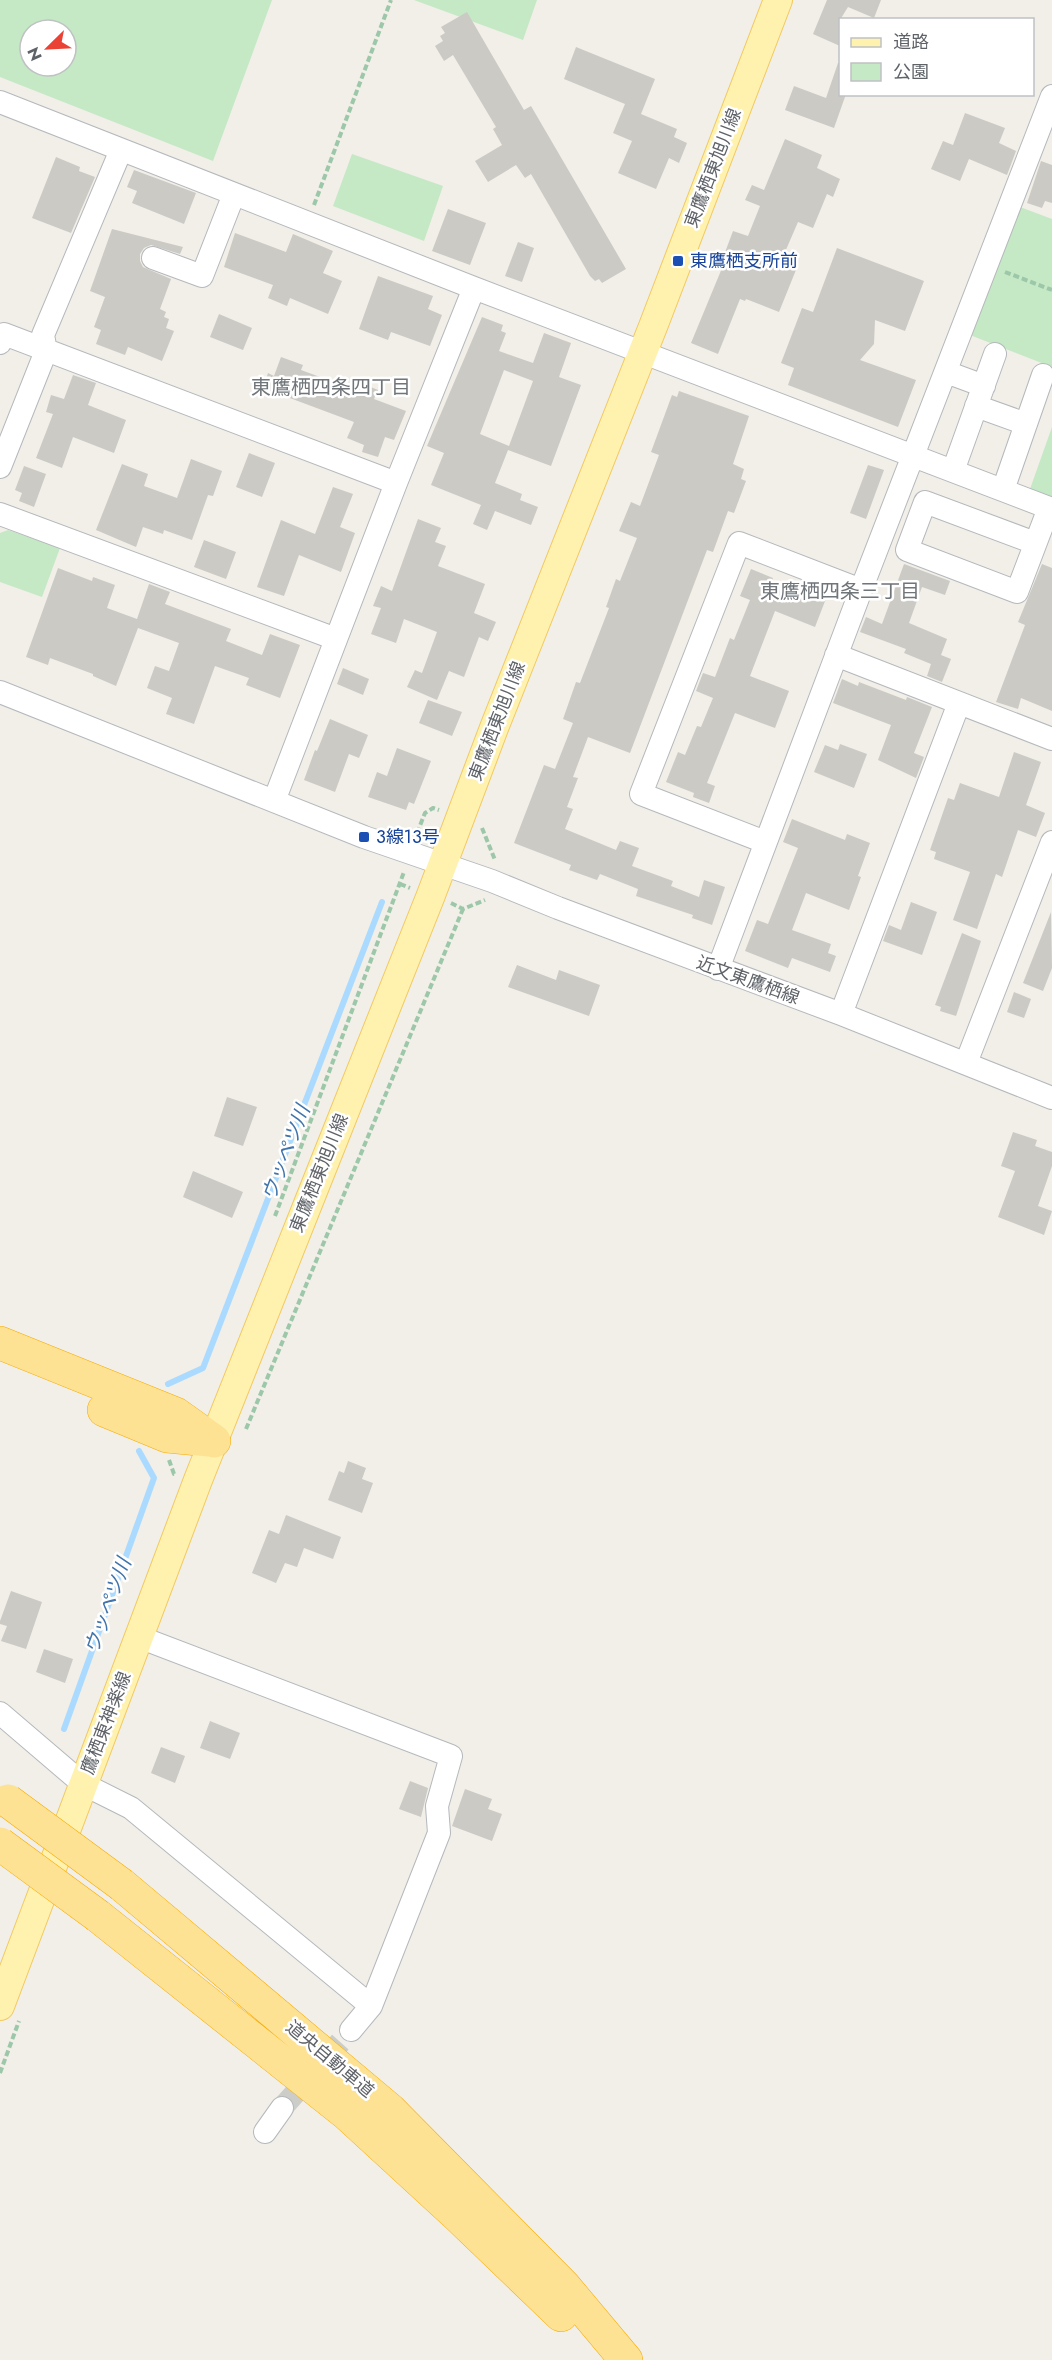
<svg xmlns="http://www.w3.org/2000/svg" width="1052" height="2360" viewBox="0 0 1052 2360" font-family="Jost,'Noto Sans JP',sans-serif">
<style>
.green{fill:#c5e8c5;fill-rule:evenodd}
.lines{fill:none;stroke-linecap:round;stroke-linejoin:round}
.stream{stroke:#aadaff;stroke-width:6}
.building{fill:#cccac5;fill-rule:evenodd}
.minor-tunnel{stroke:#ccccc8;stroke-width:22;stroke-dasharray:22 11;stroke-linecap:butt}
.minor-casing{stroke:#b5b8bc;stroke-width:24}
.major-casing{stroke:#f2c960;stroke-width:30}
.highway-casing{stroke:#f9ab00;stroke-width:34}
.path{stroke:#9cc7a9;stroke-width:4;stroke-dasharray:6 3;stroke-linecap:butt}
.minor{stroke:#fff;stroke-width:22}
.major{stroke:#fff2af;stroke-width:28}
.highway{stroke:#fde293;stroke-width:33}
.highway-bridge-casing{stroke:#f9ab00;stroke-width:34;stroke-linecap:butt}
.highway-bridge{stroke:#fde293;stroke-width:33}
.transit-dot{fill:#1a4fb4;stroke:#fff;stroke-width:2}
.labels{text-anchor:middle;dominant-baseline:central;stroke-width:5;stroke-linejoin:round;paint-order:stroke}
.street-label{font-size:18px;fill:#5f6368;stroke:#fff}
.transit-label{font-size:18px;fill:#164399;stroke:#fff;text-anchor:start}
.neighbourhood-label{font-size:20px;fill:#70757a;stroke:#fff}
.water-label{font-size:20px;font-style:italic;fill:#4174aa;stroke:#fff}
</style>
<rect width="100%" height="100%" fill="#f1efe8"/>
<path class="green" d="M0,0h272l-59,161 -213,-84zM30,30h36v36h-36z
M414,0h123l-14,40z
M352,154l91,32 -19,55 -91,-35z
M1020,207l32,12v148l-82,-32z
M1052,427v70l-22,-8z
M8,530l52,18 -18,49 -42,-15v-49z"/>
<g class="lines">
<path class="stream" d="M168,1384l35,-16 179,-466
M64,1729l90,-251 -15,-27"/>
</g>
<path class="building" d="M827,0h54l-7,18 -26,-11 -8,13v26l-27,-12z
M467,12l57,98 7,-4 95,163 -24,14 -3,-4 -4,2 -5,-5 -59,-102 -6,4 -9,-13 -28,17 -13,-21 27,-16 -9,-16 3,-2 -43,-72 -9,6 -9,-15 8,-5 -3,-5 5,-3 -4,-6z
M576,47l79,32 -14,35 36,15 -3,8 13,6 -8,20 -10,-5 -13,31 -38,-16 14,-32 -19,-8 12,-29 -61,-25z
M838,63h2v31h6l-12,34 -49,-18 9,-24 32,12z
M965,113l40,15 -6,15 17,8 -9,24 -38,-16 -9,22 -29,-12 12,-28 10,4z
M785,139l37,16 -5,13 23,11 -7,18 -6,-3 -14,34 -15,-6 -16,37 16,6 -19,47 -33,-13 -1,2 -5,-2 -22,55 -27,-11 36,-87 -3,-1 9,-24 15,5 12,-30 -15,-6 7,-15 12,5z
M56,157l24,10 -1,4 16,6 -24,56 -39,-15z
M1041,161l11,4v38l-7,-2 -3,7 -15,-5z
M134,170l62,23 -12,31 -52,-21 5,-12 -10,-4z
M448,209l38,14 -16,42 -38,-14z
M112,229l71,18 -3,7 -29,-9 -7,3 -4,6v7l3,6 28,12 -11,30 6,3 -2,5 5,2 -3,9 8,3 -12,30 -34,-14 -3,8 -29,-11 5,-14 -7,-3 11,-30 -15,-6z
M235,233l51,19 7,-18 40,17 -10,22 19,8 -14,33 -38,-16 -3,8 -19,-8 5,-13 -49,-18z
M518,242l16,6 -12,34 -17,-6z
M837,248l87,33 -19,50 -30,-11 -1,24 -14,16 56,20 -18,47 -110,-42 6,-17 -13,-5 21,-55 11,4z
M378,276l55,20 -5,13 14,6 -12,31 -39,-14 -3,8 -29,-11z
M219,314l33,14 -9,22 -33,-13z
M482,317l21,8 -2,6 5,2 -7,18 34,12 11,-30 27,10 -12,34 22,8 -30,81 -43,-16 -13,33 27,11 -2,6 18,7 -7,18 -36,-14 -8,19 -14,-6 8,-19 -50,-20 13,-32 -17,-7zM504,370l29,11 -24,65 -29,-12z
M281,357l22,8 -2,5 57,21 3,-8 17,7 -4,9 32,12 -12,29 -9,-3 -7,20 -16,-5 2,-7 -17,-7 7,-16 -91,-34 5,-15 6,3z
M73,375l23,8 -8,22 38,15 -12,33 -41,-16 -11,31 -26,-10 17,-44 -7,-2 5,-17 13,4z
M679,391l70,25 -16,48 11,5 -3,10 5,2 -12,32 -6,-2 -15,41 -6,-2 -77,203 -42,-16 -15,40 5,1 -11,29 6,2 -8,20 51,21 4,-9 19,7 -7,18 41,15 -2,5 28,11 5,-17 21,7 -13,38 -20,-7 1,-3 -57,-19 2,-7 -38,-15 -3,6 -28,-10 2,-5 -57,-22 30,-78 11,4 18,-46 -10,-4 13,-37 4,1 29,-75 -3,-1 10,-28 4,2 17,-43 -18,-7 12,-29 9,4 19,-51 -8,-3 21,-57 5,2z
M249,453l26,10 -13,34 -26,-10z
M191,459l31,12 -9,25 -5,-1 -16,45 -28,-10 -1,4 -20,-7 -7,20 -40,-17 26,-66 26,10 -4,12 33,12z
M868,465l16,5 -18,49 -16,-6z
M24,466l22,8 -12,33 -15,-6 3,-8 -7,-3z
M333,487l20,7 -13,33 15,6 -14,39 -42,-17 -15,41 -27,-9 24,-67 34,14z
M418,519l23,9 -6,14 11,4 -8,20 47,18 -11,29 22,9 -8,19 -9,-4 -15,40 -15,-6 -12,29 -30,-13 8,-17 7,3 15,-41 -33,-13 -8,24 -25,-9 10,-26 -8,-2 8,-20 11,5z
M204,540l32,12 -10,27 -32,-12z
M904,564l46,17 -5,14 -23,-8 -13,36 38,16 -6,16 10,4 -9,23 -15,-6 4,-12 -27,-11 2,-4 -46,-17 6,-15 16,7z
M1042,564l10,4v143l-31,-13 -3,11 -22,-7 29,-77 -7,-3z
M58,568l34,13 1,-4 22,8 -8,23 30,11 12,-35 21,8 -5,12 66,25 -5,12 36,14 8,-21 30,11 -20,53 -34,-13 3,-7 -34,-12 -21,58 -28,-10 6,-16 -25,-10 8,-22 14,5 10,-28 -41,-15 -22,58 -23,-10v-2l-43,-16 -2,7 -22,-8z
M751,569l22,9 -3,9 31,12 4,-12 22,9 -12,31 -40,-16 -25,65 39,15 -14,37 -40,-15 -28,70 8,3 -6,17 -16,-6 1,-4 -28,-11 12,-30 7,3 12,-29 4,1 12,-29 -17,-7 7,-18 12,4 15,-39 4,2 16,-40 -10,-4z
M343,668l26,11 -6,16 -26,-11z
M842,679l16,7 1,-4 47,18 1,-3 25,10 -18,46 10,4 -8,21 -38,-18 13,-35 -58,-22z
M428,700l34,12 -10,24 -33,-13z
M330,719l38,16 -9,23 -10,-4 -14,38 -31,-12 11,-30 2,1z
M840,744l27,10 -13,34 -40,-16 11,-27 13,5z
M397,748l34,13 -17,43 -5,-2 -3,8 -38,-13 9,-25 10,4z
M1014,752l27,10 -15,43 19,8 -9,24 -18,-7 -16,47 -6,-3 -19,55 -24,-9 17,-48 -36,-13 2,-7 -6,-2 18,-52 6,2 6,-17 39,14z
M792,819l53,21 2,-6 23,9 -12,33 3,1 -12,33 -43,-17 -14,37 39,14 -3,9 8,3 -6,16 -38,-14 -4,10 -43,-17 12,-31 11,4 30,-76 -15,-6z
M911,902l26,10 -15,43 -39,-14 6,-16 12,5z
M1051,912l1,56 -9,23 -20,-8z
M962,933l19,8 -25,75 -16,-5 1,-4 -6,-2z
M517,965l39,15 3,-10 41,15 -11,31 -81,-29z
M1014,992l17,7 -7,19 -17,-6z
M227,1097l30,10 -14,39 -29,-10z
M1013,1132l24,8 -2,6 17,6v14l-14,40 14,5 -8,24 -46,-18 17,-46 -14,-5z
M193,1171l50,21 -11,26 -49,-21z
M348,1461l18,7 -4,11 11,4 -11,30 -34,-13 11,-29 5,2z
M286,1515l55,22 -8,22 -29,-11 -7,19 -12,-4 -9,20 -24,-10 17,-43 10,4z
M11,1591l31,11 -16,47 -25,-8 6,-15 -7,-2v-3z
M44,1649l29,10 -8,24 -29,-11z
M210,1721l30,12 -10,26 -30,-11z
M161,1747l24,9 -10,27 -24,-10z
M410,1781l18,7 -7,29 -22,-8z
M465,1789l27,10 -4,10 14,5 -10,27 -40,-15z"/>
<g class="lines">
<path class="minor-tunnel" d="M282,2108l69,-78"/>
<defs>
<path id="minor" d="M0,102l474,186 578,221
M153,258l49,18 32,-82
M0,343l4,-9 392,149
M946,372l38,14
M976,406l50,18
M0,467l46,-116 -3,-16 78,-185
M953,471l42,-117
M1003,490l40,-115
M0,514l336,125
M1035,543l-110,-41 -18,48 110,42 32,-84
M836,655l216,84
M0,692l364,145 128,44 66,27 283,106 211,84
M274,801l122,-318 78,-195
M765,842l-124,-48 98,-251 122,47
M718,969l143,-379 191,-494
M841,1014l118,-311
M966,1063l86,-221
M139,1637l312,119 -14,50 2,27 -68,173
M0,1713l83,71 48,24 240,198 -20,24
M265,2132l17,-24"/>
<path id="major" d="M0,2006l198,-526 233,-585 63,-167 160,-404 124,-324"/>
<path id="highway" d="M0,1343l176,71 38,27
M104,1410l63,26 42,4
M122,1885l268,225 174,176 62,74
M98,1916l249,198 111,102 103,99"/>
</defs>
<use href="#minor" class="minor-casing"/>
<use href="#major" class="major-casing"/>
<use href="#highway" class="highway-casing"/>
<path class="path" d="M314,205l77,-205
M1005,272l47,18
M482,828l13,32
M417,833l8,-20 8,-5 6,2
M400,884l10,4
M451,903l12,6 22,-9
M275,1216l129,-344
M246,1429l217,-520
M169,1460l5,14h2
M0,2073l19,-52"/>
<use href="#minor" class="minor"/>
<use href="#major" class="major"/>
<use href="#highway" class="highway"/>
<defs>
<path id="highway-bridge" d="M8,1801l114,84
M0,1844l98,72"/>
</defs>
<use href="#highway-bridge" class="highway-bridge-casing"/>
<use href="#highway-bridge" class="highway-bridge"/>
</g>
<g class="transit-dot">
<rect x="672" y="255" width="12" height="12" rx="3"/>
<rect x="358" y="831" width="12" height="12" rx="3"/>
</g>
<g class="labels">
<g class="street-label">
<text transform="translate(713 168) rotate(-69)">東鷹栖東旭川線</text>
<text transform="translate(497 721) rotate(-69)">東鷹栖東旭川線</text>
<text transform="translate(748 980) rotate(20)">近文東鷹栖線</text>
<text transform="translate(319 1173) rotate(-68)">東鷹栖東旭川線</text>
<text transform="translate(106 1723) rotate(-69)">鷹栖東神楽線</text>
<text transform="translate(330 2059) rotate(40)">道央自動車道</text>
</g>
<g class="transit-label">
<text x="690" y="261">東鷹栖支所前</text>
<text x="376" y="837">3線13号</text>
</g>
<g class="neighbourhood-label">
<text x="331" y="387">東鷹栖四条四丁目</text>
<text x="840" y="591">東鷹栖四条三丁目</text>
</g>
<g class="water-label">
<text transform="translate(286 1153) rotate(-69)">ウッペツ川</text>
<text transform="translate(108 1606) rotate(-70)">ウッペツ川</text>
</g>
</g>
<rect x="839" y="18" width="195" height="78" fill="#ffffff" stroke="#bfc1c3" stroke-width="1.5"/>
<rect x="851" y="38" width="30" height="9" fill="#fff2af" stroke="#bfc1c3" stroke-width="1.5"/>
<text x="893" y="48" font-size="18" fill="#5f6368">道路</text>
<rect x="851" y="63" width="30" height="18" fill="#c5e8c5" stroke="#bfc1c3" stroke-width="1.5"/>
<text x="893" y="78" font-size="18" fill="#5f6368">公園</text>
<g transform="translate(48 48) rotate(246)"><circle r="28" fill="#ffffff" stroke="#bfc1c3" stroke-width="1.5"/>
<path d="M0-4.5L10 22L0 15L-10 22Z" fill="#ea4335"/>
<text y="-9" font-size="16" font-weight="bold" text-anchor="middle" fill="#5f6368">N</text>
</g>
</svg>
